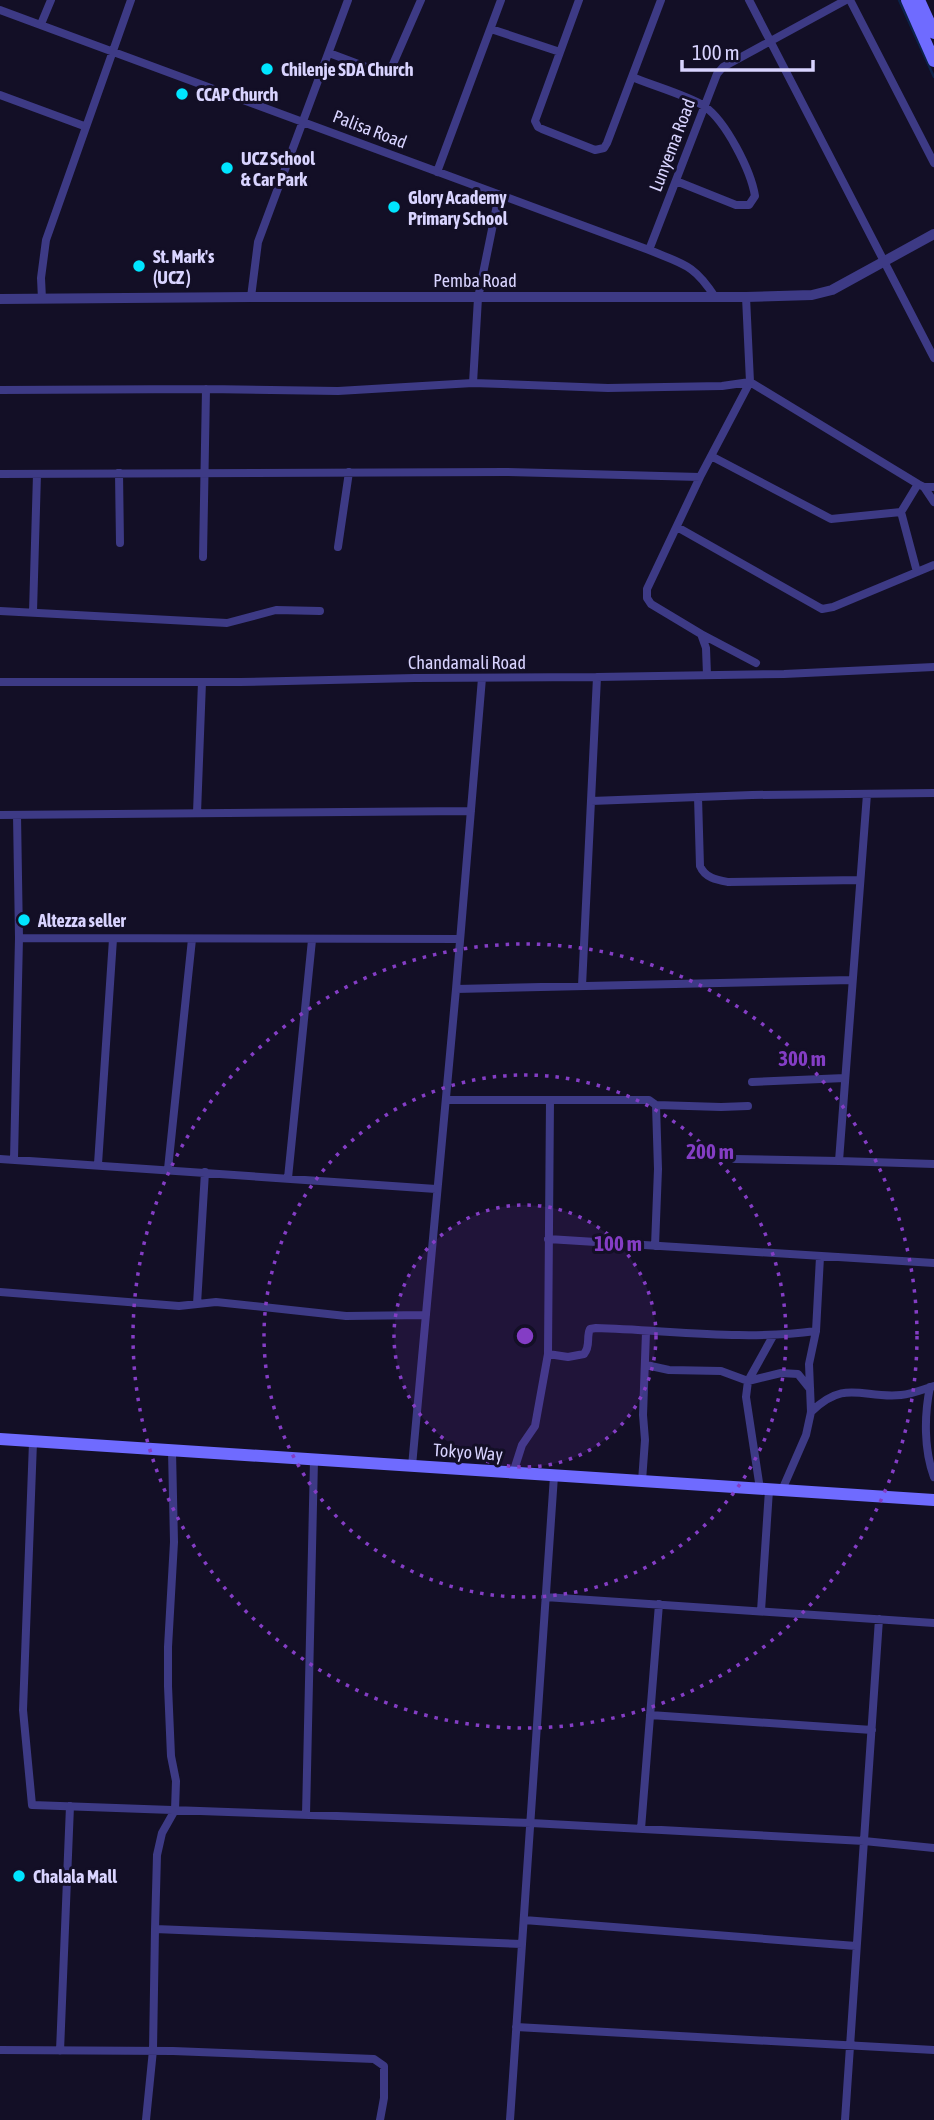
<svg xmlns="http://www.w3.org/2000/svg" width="934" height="2120" viewBox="0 0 934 2120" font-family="'Asap Condensed',sans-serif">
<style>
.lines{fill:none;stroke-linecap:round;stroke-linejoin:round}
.stream{stroke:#0c2248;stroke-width:2.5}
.minor{stroke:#3d3a85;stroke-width:8}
.tertiary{stroke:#3d3a85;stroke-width:10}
.secondary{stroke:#6f6bff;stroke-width:12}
.ring{fill:none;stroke:#843dc5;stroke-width:3.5;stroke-dasharray:3.5 7}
.poi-dot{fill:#00e5ff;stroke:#130f26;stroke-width:2.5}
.labels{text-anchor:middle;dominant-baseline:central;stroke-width:6;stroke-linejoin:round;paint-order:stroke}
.poi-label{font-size:18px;font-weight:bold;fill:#d9d4ff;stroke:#130f26;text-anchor:start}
.street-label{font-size:18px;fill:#d9d4ff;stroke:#130f26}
.centre{fill:#843dc5;stroke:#130f26;stroke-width:3.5}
.ring-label{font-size:21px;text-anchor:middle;font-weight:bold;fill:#843dc5;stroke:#130f26;stroke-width:6;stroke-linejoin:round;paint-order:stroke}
</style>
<rect width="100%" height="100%" fill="#130f26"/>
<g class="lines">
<path class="stream" d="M899,0l35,77"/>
<path class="minor" d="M579,0l-44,121 3,6 4,2 53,21 9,-2 3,-5 54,-143
M749,0l185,358
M850,0l84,163
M0,10l649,240c34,14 45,14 66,47
M41,24l10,-24
M491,29l69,23
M329,53l48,18h13l31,-71
M632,77c19,8 57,19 72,29 22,15 47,65 51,90l-6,9h-13l-60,-24
M0,95l84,31
M437,172l64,-172
M649,250l68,-176 6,-7 123,-67
M251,297l7,-55 90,-242
M746,297l4,85 168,102 6,3h10
M42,299l-1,-21 5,-38 85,-240
M473,383l5,-85 21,-103
M0,390l206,-1 132,2 135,-8 135,5 114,-2 28,-4
M711,456l120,63 70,-7 17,-28
M119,473l1,70
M0,474l506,-2 194,5
M924,487l10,15
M901,512l16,60
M677,527l145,82 11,-2 101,-42
M338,547l11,-75
M203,557l3,-168
M0,611l227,12 49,-13 44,1
M33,612l4,-138
M701,634l55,29
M707,675l-1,-27 -5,-14 -50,-30 -4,-6v-9l53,-112 50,-95
M0,682h240l175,-4 182,-1 187,-3 150,-7
M867,794l-28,367 95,3
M698,797l2,69c5,12 17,14 28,16l132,-2
M591,801l161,-6 182,-2
M197,813l5,-131
M0,815l471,-4
M19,938l441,1
M582,986l15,-309
M456,989l396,-9
M752,1082l93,-4
M446,1100h104l-2,254 -13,72 -13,19 -9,28
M550,1100h99l7,5 2,64 -3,77
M656,1105l65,2 27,-1
M0,1159l436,30
M14,1159l5,-221 -2,-123
M735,1159l104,2
M98,1164l15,-225
M168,1169l24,-230
M288,1178l24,-238
M548,1239l386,24
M0,1292l179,14 37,-4 130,14 80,-1
M197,1304l8,-132
M548,1354l20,3 16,-3c7,-8 2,-17 6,-25l6,-1c73,2 147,13 220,3
M646,1365l23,5 52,1 27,10 33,-8 17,1 12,15
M930,1387c-6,29 -6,63 4,90
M811,1412c34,-34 52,-13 90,-17 11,-1 23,-6 33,-9
M33,1442l-10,268 9,95 499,18 333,18 70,7
M412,1466l44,-477 26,-311
M642,1481l3,-41 -2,-25 3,-83
M760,1489l-14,-92 2,-16 25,-45
M782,1490l24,-55 5,-23 -2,-48 7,-33 4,-74
M545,1597l389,26
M761,1611l8,-121
M650,1715l222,15
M306,1815l8,-355
M641,1829l18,-225
M524,1920l332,26
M155,1929l2,-74 5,-22 13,-23 1,-29 -5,-25 -3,-70v-39l6,-105 -2,-91
M516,2027l418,23
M0,2050l173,1 201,8 10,7v32l-4,22
M60,2051l10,-245
M146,2120l7,-70 2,-121 367,15
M510,2120l44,-644
M845,2120l34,-501"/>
<path class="tertiary" d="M0,299l251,-2h495l66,-2 20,-5 102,-56"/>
<path class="secondary" d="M907,0l27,61
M919,0l15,33
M0,1439l934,61"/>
</g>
<circle cx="525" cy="1336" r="131" fill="#843dc5" fill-opacity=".12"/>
<g class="ring">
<circle cx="525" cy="1336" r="131"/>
<circle cx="525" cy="1336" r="261"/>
<circle cx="525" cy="1336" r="392"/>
</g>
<g class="poi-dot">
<circle cx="267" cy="69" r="7"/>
<circle cx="182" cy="94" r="7"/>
<circle cx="227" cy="168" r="7"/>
<circle cx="394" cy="207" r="7"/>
<circle cx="139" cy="266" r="7"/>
<circle cx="24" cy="920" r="7"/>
<circle cx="19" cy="1876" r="7"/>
</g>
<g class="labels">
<g class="poi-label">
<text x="281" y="69">Chilenje SDA Church</text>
<text x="196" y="94">CCAP Church</text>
<text x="241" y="158">UCZ School<tspan x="241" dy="21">&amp; Car Park</tspan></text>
<text x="408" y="197">Glory Academy<tspan x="408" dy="21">Primary School</tspan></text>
<text x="153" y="256">St. Mark's<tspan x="153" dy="21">(UCZ )</tspan></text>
<text x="38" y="920">Altezza seller</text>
<text x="33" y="1876">Chalala Mall</text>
</g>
<g class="street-label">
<text transform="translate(370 129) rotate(21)">Palisa Road</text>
<text transform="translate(672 145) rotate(-69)">Lunyema Road</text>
<text x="475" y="280">Pemba Road</text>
<text x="467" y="662">Chandamali Road</text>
<text transform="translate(468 1452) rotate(4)">Tokyo Way</text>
</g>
</g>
<circle cx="525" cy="1336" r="10" class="centre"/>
<g class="ring-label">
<text x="802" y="1066">300 m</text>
<text x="710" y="1159">200 m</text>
<text x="618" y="1251">100 m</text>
</g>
<path d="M682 60v10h131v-10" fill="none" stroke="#d9d4ff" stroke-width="3.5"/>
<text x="692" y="60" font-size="21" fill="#d9d4ff" stroke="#130f26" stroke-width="5" paint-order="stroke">100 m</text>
</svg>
